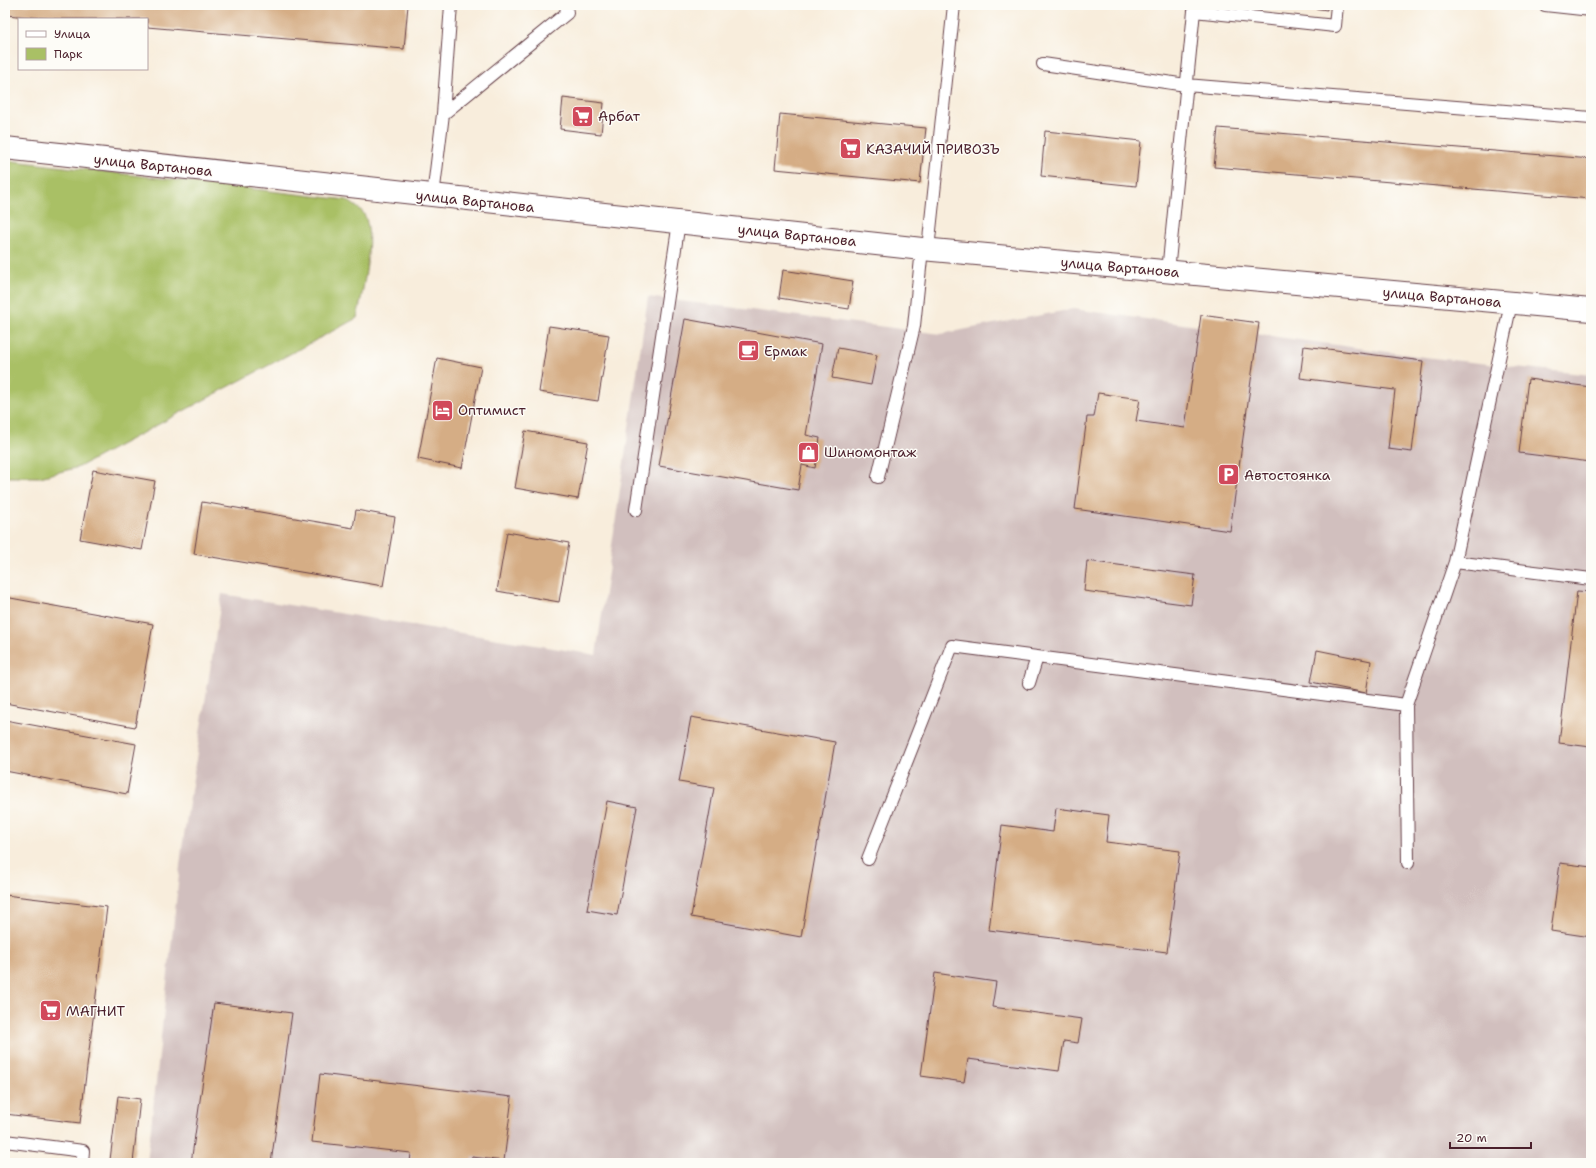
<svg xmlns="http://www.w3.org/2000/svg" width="1596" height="1168" viewBox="0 0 1596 1168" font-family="'Shantell Sans',sans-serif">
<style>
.industrial{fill:#d1bfbe}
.green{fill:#a9c065;stroke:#7a7048}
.building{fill:#d5ad85}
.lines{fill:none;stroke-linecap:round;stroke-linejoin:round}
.service-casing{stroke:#643e46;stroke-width:14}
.minor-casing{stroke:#643e46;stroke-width:24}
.service{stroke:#fff;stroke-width:12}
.minor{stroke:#fff;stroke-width:22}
.labels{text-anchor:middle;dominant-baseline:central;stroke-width:3;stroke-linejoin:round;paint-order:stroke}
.poi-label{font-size:14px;fill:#4a1f2b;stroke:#fdfcf7;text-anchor:start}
.street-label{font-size:14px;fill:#4a1f2b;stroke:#fdfcf7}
</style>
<rect width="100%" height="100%" fill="#fdfcf7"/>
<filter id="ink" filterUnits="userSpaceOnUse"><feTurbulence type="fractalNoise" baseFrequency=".025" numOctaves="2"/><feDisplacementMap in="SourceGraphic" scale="8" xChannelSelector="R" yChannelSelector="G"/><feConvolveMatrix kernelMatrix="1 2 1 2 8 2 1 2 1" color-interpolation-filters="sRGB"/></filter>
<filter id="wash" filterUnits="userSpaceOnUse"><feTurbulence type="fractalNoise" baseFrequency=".012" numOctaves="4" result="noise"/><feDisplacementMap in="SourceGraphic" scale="16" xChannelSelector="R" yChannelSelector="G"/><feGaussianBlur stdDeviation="0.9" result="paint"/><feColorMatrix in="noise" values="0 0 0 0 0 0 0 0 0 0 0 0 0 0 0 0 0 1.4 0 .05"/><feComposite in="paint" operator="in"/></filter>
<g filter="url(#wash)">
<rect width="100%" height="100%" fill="#f8eddc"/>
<path class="industrial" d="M648,297l293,37 132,-25 351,48 167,18v788h-1444l35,-315 40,-254 374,61z"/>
<path class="green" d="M5,160l342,40c5,4 14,9 17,14 12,21 -2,80 -7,104l-278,149 -39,10h-35z"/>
<g id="blocks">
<path class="building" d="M5,5h403l-4,44 -257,-22v-8h-91l-51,-4z
M509,5h30v4z
M1292,5h35v5z
M563,98l41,5 -3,31 -41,-5z
M780,114l146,14 -6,55 -145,-14z
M1218,128l373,31v40l-377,-32z
M1045,131l96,10 -5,45 -95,-10z
M783,270l70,11 -4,28 -70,-11z
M1201,315l58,8 -29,208 -155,-22 12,-92h7l4,-24 42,6 -4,22 49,7z
M685,319l137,25 -16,91 14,3 -5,30 -13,-3 -4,25 -139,-24z
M549,326l60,9 -11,66 -59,-9z
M1304,346l119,15 -11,91 -24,-3 7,-59 -95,-12z
M838,348l39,7 -6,30 -39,-7z
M437,358l44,9 -19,101 -44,-9z
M1528,379l63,8v75l-72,-9z
M525,431l63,11 -10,57 -63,-11z
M93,470l62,11 -13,69 -62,-11z
M202,502l151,26 3,-18 39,7 -12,69 -189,-32z
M507,532l62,11 -10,59 -62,-11z
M1087,561l108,14 -4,30 -107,-14z
M1577,591l14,1v155l-32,-4z
M5,597l148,27 -18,103 -130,-24z
M1317,650l54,11 -5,32 -55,-11z
M691,717l144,25 -34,195 -110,-20 23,-129 -35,-6z
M5,720l131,24 -9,50 -122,-23z
M607,801l30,6 -20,108 -30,-5z
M1056,808l53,7 -3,27 74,9 -13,101 -178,-22 13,-105 51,7z
M1560,863l31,4v70l-40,-6z
M5,895l102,12 -27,216 -75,-9z
M935,973l61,9 -4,25 90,12 -4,24 -14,-2 -5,30 -91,-12 -4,23 -43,-6z
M214,1003l78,10 -21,150h-80z
M320,1074l192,23 -8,64 -32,-4 -1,6h-61l1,-10 -99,-11z
M118,1096l22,3 -7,64 -23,-3z"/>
</g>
</g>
<g filter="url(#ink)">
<use href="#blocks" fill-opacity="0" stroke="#643e46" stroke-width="1"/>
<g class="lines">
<defs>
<path id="service" d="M1545,5l46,5
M1043,64l143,21 405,33
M443,114l124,-101 -1,-8
M433,196l10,-82 8,-109
M928,249l26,-244
M1168,272l26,-261 141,15 2,-21
M1511,303l-56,259 136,17
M878,477l36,-151 8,-77
M636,510l43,-288
M1029,683l8,-26
M1406,705l2,158
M868,859l84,-213 454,59 49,-143
M5,1141l78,10 -1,12"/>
<path id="minor" d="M5,148l917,101 669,61"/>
</defs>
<use href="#service" class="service-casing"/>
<use href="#minor" class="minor-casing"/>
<use href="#service" class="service"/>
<use href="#minor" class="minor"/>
</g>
</g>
<defs>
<symbol id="supermarket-square" viewBox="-11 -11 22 22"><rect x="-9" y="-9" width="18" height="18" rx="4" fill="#d1495b" stroke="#fdfcf7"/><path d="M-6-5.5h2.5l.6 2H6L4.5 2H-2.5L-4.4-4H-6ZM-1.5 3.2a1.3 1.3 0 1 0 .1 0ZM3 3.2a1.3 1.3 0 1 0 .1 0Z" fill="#fff"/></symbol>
<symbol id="cafe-square" viewBox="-11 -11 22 22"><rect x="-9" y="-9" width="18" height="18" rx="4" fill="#d1495b" stroke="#fdfcf7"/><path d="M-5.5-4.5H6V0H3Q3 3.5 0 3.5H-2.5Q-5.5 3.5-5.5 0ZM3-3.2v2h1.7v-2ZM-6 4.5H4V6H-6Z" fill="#fff"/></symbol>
<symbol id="hotel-square" viewBox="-11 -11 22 22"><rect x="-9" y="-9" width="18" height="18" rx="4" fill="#d1495b" stroke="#fdfcf7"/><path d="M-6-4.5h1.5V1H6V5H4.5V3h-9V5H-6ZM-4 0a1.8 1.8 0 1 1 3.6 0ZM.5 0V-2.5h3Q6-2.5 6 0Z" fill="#fff"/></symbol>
<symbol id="shop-square" viewBox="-11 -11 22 22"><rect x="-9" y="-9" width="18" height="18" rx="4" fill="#d1495b" stroke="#fdfcf7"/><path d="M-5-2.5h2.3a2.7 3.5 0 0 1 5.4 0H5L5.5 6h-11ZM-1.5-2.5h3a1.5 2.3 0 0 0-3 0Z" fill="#fff"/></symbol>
<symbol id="parking-square" viewBox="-11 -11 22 22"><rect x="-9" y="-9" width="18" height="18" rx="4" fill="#d1495b" stroke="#fdfcf7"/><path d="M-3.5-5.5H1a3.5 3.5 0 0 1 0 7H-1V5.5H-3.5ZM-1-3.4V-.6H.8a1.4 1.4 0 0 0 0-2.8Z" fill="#fff"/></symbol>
</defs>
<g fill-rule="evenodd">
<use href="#supermarket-square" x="570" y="104" width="25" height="25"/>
<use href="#supermarket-square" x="838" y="136" width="25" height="25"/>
<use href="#cafe-square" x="736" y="338" width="25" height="25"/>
<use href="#hotel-square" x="430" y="398" width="25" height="25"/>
<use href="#shop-square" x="796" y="440" width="25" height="25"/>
<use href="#parking-square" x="1216" y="462" width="25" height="25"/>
<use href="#supermarket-square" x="38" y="998" width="25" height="25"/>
</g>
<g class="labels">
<g class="poi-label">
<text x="598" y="116">Арбат</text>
<text x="866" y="149">КАЗАЧИЙ ПРИВОЗЪ</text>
<text x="764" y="351">Ермак</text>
<text x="458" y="410">Оптимист</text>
<text x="824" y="452">Шиномонтаж</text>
<text x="1244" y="475">Автостоянка</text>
<text x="66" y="1011">МАГНИТ</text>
</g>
<g class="street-label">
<text transform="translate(153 165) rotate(6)">улица Вартанова</text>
<text transform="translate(475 201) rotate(6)">улица Вартанова</text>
<text transform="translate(797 235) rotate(6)">улица Вартанова</text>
<text transform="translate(1120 267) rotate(5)">улица Вартанова</text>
<text transform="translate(1442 297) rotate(5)">улица Вартанова</text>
</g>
</g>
<rect width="1596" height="1168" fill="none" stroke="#fdfcf7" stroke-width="20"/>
<rect x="18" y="18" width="130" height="52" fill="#fdfcf7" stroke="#b5a4a5"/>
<rect x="26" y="31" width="20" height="6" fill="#ffffff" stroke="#b5a4a5"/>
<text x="54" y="38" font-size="12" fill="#4a1f2b">Улица</text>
<rect x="26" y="48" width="20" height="12" fill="#a9c065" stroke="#b5a4a5"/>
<text x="54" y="58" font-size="12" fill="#4a1f2b">Парк</text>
<path d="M1450 1142v6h81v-6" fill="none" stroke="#4a1f2b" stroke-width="2"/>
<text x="1456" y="1142" font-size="12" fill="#4a1f2b" stroke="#fdfcf7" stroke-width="3" paint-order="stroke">20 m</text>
</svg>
